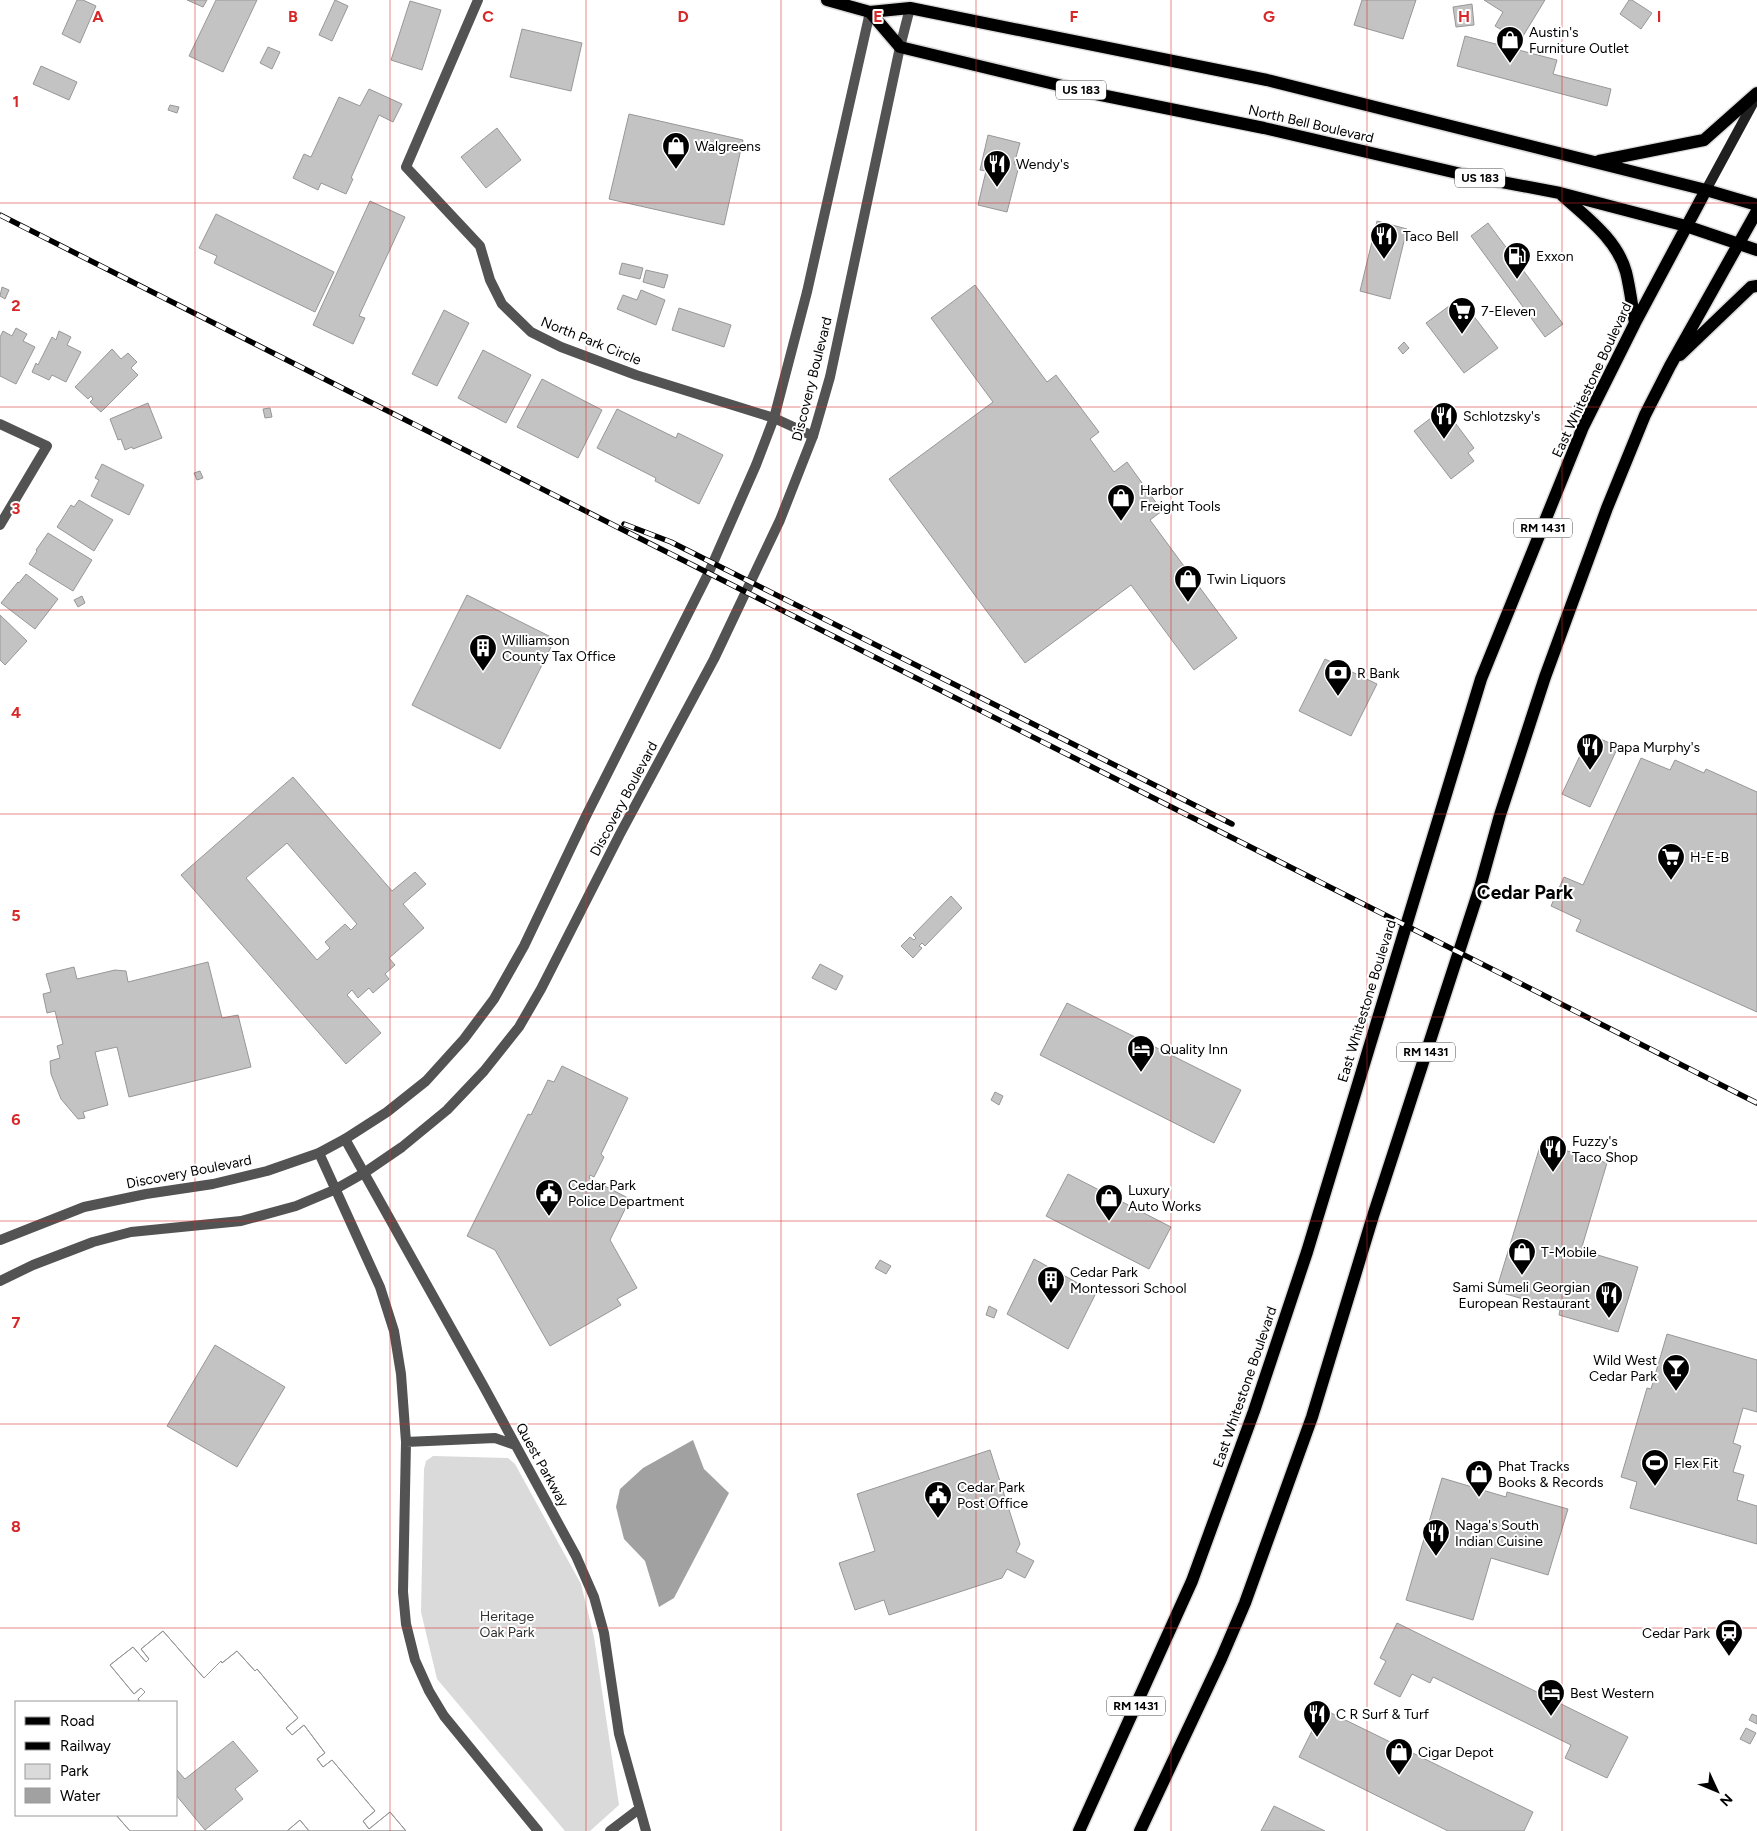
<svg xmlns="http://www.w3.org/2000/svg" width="1757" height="1831" viewBox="0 0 1757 1831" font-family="Figtree,sans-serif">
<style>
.green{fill:#dadada}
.water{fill:#a1a1a1}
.building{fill:#c3c3c3;stroke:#979797;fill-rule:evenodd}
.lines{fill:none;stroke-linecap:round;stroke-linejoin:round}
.primary-casing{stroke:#dbdbdb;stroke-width:15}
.minor{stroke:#535353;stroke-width:10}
.tertiary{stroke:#535353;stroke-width:10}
.secondary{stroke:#202020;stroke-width:10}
.primary{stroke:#000;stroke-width:12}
.rail-casing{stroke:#000;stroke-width:5.5}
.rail{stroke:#fff;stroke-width:4;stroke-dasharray:11;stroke-linecap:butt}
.grid{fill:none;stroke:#d62828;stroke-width:1;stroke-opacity:0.55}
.labels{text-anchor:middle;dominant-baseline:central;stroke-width:4;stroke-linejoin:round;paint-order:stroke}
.shield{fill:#fff;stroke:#4c4c4c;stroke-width:1}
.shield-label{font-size:12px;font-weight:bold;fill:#000}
.poi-label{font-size:14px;fill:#000;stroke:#fff;text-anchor:start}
.street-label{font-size:14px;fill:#000;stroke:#fff}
.park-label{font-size:14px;fill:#313131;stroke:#fff}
.district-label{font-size:19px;font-weight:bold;fill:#000;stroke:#fff}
.grid-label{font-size:16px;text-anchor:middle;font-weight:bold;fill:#d62828;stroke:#fff;stroke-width:4;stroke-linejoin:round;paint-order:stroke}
</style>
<rect width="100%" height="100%" fill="#fff"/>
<path class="green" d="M433,1456l75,2 7,6 66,120 13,53 25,168 -29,26h-25l-128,-152 -16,-67 3,-143 2,-8z"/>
<path class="water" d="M693,1440l11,29 25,24 -55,105 -15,9 -14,-46 -21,-22 -8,-32 4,-18 23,-21z"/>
<path class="building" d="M77,0h6l13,6 -16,37 -18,-9z
M187,0h20l-4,7z
M216,0h41l-34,72 -34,-16z
M335,0l13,6 -16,35 -13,-6z
M1362,0h54l-13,39 -49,-14z
M1484,0h61l-25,41 -25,-15 8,-14z
M1629,0h3l20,13 -11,16 -21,-15z
M410,1l31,9 -19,60 -31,-10z
M1472,4l2,21 -18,2 -3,-20z
M522,29l60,14 -11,48 -61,-14z
M1465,36l92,24 -4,14 58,15 -4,17 -150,-40z
M268,47l12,5 -8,17 -12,-6z
M41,66l36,16 -8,18 -36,-16z
M369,89l33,15 -9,18 -14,-7 -28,63 2,1 -7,15 -25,-11 -3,7 -25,-12 11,-24 7,3 28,-60 21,9z
M170,105l9,2 -2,6 -9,-3z
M629,114l114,26 -19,85 -115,-26z
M497,128l24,32 -35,28 -25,-31z
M988,135l32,8 -6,21 5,2 -12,46 -29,-7 8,-34 -6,-1z
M370,201l35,16 -46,99 6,2 -12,26 -40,-19z
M216,214l118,58 -19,40 -101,-49 3,-7 -18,-8z
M1377,221l30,8 -17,70 -30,-8z
M1488,223l75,101 -18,13 -74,-101z
M622,263l21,5 -3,11 -21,-5z
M646,270l22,5 -4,13 -21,-6z
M975,285l72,97 9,-7 43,57 -9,7 24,33 13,-10 35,49 -12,9 87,118 -43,32 -63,-85 -106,78 -136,-184 104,-77 -62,-84z
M2,287l7,3 -4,9 -5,-3z
M641,290l24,10 -9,25 -39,-16 6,-14 14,5z
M1460,298l38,50 -34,25 -38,-50z
M679,308l52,17 -7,22 -52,-17z
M444,310l25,13 -32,63 -25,-12z
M16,328l11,6 -4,7 12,6 -19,37 -16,-8v-39l3,-6 9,5z
M59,331l12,6 -4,8 14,7 -15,30 -14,-7 -3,5 -17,-8 4,-9 2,2 14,-28 4,3z
M1404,342l5,6 -6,6 -5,-6z
M112,349l9,10 7,-6 9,9 -6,6 7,7 -37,37 -11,-10 3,-3 -2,-3 -3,3 -13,-12z
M483,350l48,25 -25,48 -48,-25z
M542,379l60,31 -24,48 -61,-31z
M148,403l14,35 -29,11 -1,-2 -7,3 -4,-11 -3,1 -8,-21z
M270,408l2,9 -7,1 -2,-9z
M1444,408l30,40 -6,5 6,8 -23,18 -37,-48z
M617,409l59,29 2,-5 45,22 -24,49 -44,-23 1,-3 -59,-30z
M102,464l42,21 -15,30 -38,-19 8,-16 -4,-2z
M200,471l3,7 -6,2 -3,-7z
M79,500l34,20 -19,31 -37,-24 14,-22 3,2z
M48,533l44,27 -19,31 -44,-27 8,-13 -1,-1z
M26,574l32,25 -23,30 -34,-26 17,-21 1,1z
M467,595l88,44 -55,110 -88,-44z
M82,596l3,7 -7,4 -4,-7z
M0,615l27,26 -22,24 -5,-5z
M1325,659l52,25 -26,52 -52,-25z
M1590,734l28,13 -28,60 -28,-13z
M1641,758l29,12 5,-10 29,13 2,-4 51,23v220l-181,-81 5,-11 -30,-14 13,-29 19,8z
M293,777l99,114 23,-19 11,12 -23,20 21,24 -35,30 6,7 -10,9 4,5 -16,14 -4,-5 -11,10 -6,-8 -5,5 34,38 -35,31 -165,-189zM287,843l70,81 -6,6 -6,-6 -20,18 5,6 -13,12 -71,-82z
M951,896l11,12 -37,38 -3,-3 -3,3 3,2 -9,10 -12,-12 9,-9 4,3 2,-2 -3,-3z
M208,962l14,56 16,-3 13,52 -122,30 -12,-50 -22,5 13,53 -25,7 2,6 -7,1 -17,-20 -10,-25 -1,-13 10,-3 -3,-12 6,-2 -8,-33 -8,2 -4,-19 8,-2 -5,-18 28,-7 3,12 38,-9 11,1 2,11z
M820,964l23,12 -7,14 -24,-12z
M1067,1003l174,87 -27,53 -174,-88z
M562,1066l66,32 -27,56 3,3 -10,20 -4,-2 -1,3 41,21 -20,41 27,48 -20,11 4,6 -71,41 -55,-96 -28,-14 61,-122 3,1 17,-35 6,2z
M995,1092l8,4 -4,9 -8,-5z
M1541,1143l66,20 -26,87 57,17 -20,65 -59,-17 1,-5 -64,-19z
M1068,1174l103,53 -22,42 -103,-53z
M1034,1259l62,34 -28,56 -61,-35z
M880,1260l11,6 -5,8 -11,-6z
M989,1306l8,4 -3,8 -8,-3z
M1667,1334l90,26v52l-14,-4 -10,35 8,3 -8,26 11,3 -7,25 20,6v38l-127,-36 7,-26 -16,-5 26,-89 4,1z
M215,1345l70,42 -48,80 -70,-41z
M990,1450l30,94 -4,8 18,9 -9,17 -18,-9 -5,9 -113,37 -5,-15 -29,10 -16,-47 36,-12 -18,-57z
M1442,1478l64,19 1,-5 61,17 -20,66 -57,-17 -18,62 -67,-20z
M1397,1623l231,114 -21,41 -42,-20 6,-13 -138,-68 -3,6 -18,-9 -12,23 -26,-13 12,-23 -6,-3z
M163,1631l41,47 17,-17 1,2 15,-12 18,20 2,-2 41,49 -12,10 6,7 12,-10 21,28 -8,6 6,8 9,-7 43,51 -12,10 6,8 21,-17 16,19h-97l-9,-11 -13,11h-157l-14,-16h60v-113h-36l-2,-3 7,-7 -4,-4 -7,6 -24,-29 23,-18 13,15 3,-3 -8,-10z
M163,1631l41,47 17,-17 1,2 15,-12 18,20 2,-2 41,49 -12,10 6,7 12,-10 21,28 -8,6 6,8 9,-7 43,51 -12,10 6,8 21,-17 16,19h-276l-14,-16h60v-20l29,35 38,-31 -8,-10 23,-18 -25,-30 -48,38 -9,-10v-67h-36l-2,-3 7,-7 -4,-4 -7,6 -24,-29 23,-18 13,15 3,-3 -8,-10z
M1323,1709l210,103 -9,19h-76l-149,-74z
M1752,1714l5,2v8l-8,-4z
M1746,1728l10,5 -6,11 -10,-5z
M1274,1806l51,25h-64z
M300,1820l9,11h-22z"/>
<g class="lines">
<defs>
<path id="primary" d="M827,0l43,12 40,-4 357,72 439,110 51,15
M870,12l30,35 196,47 168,34 206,48 90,17 126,33 71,24
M1599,161l105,-21 53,-47
M1562,195c24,22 55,44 64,77 4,16 6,34 9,51
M1680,355l71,-68 6,-1
M1079,1831l113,-250 62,-170 53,-159 174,-573 102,-252 52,-104 71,-133
M1140,1831l81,-172 24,-56 67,-186 61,-201 107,-329 20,-72 45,-138 62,-169 38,-93 25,-49 87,-155"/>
</defs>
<use href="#primary" class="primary-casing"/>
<path class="minor" d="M478,0l-72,167 74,79 10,34 12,24 29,28 30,15 75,28 138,43 39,18
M0,424l47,22 -47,79
M345,1139l139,248 92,169 18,41 10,36 15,101 27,97
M319,1153l61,134 14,44 7,43 5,68 -3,150 3,32 9,36 14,31 15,25 94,115
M406,1442l89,-4 20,7
M610,1831l29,-22"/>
<path class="tertiary" d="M0,1240l84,-33 62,-13 67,-10 54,-13 52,-18 26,-14 42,-27 39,-31 38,-42 30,-40 30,-53 62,-130 123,-244 47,-107 18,-47 33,-126 63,-280
M0,1281l33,-16 60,-23 38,-10 110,-11 55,-15 38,-16 30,-17 38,-26 45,-37 37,-39 35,-44 22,-38 79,-155 94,-175 66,-139 33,-84 17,-59 70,-330 10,-39"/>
<path class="secondary" d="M1706,190l51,-94"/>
<use href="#primary" class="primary"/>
<defs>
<path id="rail" d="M0,215l1757,888
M624,524l47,18 561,282"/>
</defs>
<use href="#rail" class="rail-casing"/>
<use href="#rail" class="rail"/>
</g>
<path class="grid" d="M195,0v1831M390,0v1831M586,0v1831M781,0v1831M976,0v1831M1171,0v1831M1367,0v1831M1562,0v1831M0,203h1757M0,407h1757M0,610h1757M0,814h1757M0,1017h1757M0,1221h1757M0,1424h1757M0,1628h1757"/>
<defs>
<symbol id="shop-pin" viewBox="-11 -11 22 30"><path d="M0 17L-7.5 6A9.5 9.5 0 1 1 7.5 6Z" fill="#000" stroke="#fff"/><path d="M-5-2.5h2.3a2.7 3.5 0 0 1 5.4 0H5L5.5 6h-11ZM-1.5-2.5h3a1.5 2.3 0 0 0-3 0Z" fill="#fff"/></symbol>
<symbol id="restaurant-pin" viewBox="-11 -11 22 30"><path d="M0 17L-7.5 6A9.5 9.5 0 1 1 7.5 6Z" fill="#000" stroke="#fff"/><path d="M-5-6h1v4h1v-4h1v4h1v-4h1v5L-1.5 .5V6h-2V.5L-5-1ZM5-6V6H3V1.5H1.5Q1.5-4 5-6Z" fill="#fff"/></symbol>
<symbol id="fuel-pin" viewBox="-11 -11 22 30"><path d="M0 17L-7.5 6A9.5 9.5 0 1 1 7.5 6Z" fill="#000" stroke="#fff"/><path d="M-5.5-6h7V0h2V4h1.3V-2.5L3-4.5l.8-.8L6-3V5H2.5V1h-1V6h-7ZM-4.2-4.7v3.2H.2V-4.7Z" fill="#fff"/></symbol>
<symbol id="supermarket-pin" viewBox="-11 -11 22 30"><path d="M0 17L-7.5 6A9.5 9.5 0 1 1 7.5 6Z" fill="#000" stroke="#fff"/><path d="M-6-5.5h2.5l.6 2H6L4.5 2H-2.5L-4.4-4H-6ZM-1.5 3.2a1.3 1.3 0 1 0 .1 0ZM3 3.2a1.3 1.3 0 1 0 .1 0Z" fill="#fff"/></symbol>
<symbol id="building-pin" viewBox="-11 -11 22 30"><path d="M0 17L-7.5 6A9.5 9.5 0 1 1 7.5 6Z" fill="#000" stroke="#fff"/><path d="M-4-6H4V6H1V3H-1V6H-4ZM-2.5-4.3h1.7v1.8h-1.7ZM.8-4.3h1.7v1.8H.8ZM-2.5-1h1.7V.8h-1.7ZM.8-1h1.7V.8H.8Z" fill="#fff"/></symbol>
<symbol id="bank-pin" viewBox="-11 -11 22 30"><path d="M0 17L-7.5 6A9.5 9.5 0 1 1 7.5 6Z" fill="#000" stroke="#fff"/><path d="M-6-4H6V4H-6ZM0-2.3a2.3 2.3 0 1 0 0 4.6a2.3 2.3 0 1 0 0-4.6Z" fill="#fff"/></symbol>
<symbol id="hotel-pin" viewBox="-11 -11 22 30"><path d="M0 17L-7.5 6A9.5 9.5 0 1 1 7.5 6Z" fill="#000" stroke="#fff"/><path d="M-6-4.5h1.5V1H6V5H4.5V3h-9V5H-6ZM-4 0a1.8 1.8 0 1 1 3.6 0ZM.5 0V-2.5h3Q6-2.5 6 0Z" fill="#fff"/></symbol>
<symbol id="civic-pin" viewBox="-11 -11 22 30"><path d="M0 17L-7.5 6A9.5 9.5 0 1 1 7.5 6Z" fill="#000" stroke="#fff"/><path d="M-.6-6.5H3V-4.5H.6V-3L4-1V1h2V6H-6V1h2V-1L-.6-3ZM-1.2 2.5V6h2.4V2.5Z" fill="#fff"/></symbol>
<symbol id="bar-pin" viewBox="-11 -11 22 30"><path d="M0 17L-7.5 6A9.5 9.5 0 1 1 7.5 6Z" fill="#000" stroke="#fff"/><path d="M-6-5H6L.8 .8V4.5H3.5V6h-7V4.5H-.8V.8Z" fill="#fff"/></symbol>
<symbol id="stadium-pin" viewBox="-11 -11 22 30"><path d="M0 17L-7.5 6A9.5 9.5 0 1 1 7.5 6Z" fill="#000" stroke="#fff"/><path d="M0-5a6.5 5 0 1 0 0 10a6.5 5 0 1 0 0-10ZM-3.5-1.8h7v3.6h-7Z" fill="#fff"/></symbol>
<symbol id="station-pin" viewBox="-11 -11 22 30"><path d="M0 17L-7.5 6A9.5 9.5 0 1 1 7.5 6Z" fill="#000" stroke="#fff"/><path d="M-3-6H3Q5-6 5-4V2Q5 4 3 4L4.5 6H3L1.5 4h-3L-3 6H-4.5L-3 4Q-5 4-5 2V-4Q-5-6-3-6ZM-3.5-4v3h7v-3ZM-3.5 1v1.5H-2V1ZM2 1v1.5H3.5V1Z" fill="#fff"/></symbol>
</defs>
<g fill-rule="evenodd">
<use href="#shop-pin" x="1494" y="24" width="32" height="43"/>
<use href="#shop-pin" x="660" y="130" width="32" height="43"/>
<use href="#restaurant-pin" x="981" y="148" width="32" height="43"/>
<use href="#restaurant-pin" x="1368" y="220" width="32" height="43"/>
<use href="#fuel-pin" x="1501" y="240" width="32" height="43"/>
<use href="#supermarket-pin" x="1446" y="295" width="32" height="43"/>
<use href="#restaurant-pin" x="1428" y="400" width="32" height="43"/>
<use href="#shop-pin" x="1105" y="482" width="32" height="43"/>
<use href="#shop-pin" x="1172" y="563" width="32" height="43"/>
<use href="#building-pin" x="467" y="632" width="32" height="43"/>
<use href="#bank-pin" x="1322" y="657" width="32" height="43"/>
<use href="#restaurant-pin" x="1574" y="731" width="32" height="43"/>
<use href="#supermarket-pin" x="1655" y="841" width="32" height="43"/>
<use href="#hotel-pin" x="1125" y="1033" width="32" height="43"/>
<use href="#restaurant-pin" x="1537" y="1133" width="32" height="43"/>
<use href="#civic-pin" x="533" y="1177" width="32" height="43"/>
<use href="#shop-pin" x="1093" y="1182" width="32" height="43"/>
<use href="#shop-pin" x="1506" y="1236" width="32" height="43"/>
<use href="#building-pin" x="1035" y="1264" width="32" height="43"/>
<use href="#restaurant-pin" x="1593" y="1279" width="32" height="43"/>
<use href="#bar-pin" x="1660" y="1352" width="32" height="43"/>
<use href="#stadium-pin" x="1639" y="1447" width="32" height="43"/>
<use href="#shop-pin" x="1463" y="1458" width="32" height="43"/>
<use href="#civic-pin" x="922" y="1479" width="32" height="43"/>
<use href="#restaurant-pin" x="1420" y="1517" width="32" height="43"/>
<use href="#station-pin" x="1713" y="1617" width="32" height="43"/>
<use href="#hotel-pin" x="1535" y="1677" width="32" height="43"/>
<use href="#restaurant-pin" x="1301" y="1698" width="32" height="43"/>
<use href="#shop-pin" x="1383" y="1736" width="32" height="43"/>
</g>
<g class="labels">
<g class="shield">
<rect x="1056" y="80.5" width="50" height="19" rx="4"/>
<rect x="1455" y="168.5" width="50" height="19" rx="4"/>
<rect x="1514" y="518.5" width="58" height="19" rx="4"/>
<rect x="1397" y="1042.5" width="58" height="19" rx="4"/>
<rect x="1107" y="1696.5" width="58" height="19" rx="4"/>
</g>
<g class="shield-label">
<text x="1081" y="90">US 183</text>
<text x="1480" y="178">US 183</text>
<text x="1543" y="528">RM 1431</text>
<text x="1426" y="1052">RM 1431</text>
<text x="1136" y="1706">RM 1431</text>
</g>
<g class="poi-label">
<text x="1529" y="32">Austin's<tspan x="1529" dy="16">Furniture Outlet</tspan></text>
<text x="695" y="146">Walgreens</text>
<text x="1016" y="164">Wendy's</text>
<text x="1403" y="236">Taco Bell</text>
<text x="1536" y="256">Exxon</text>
<text x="1481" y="311">7-Eleven</text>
<text x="1463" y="416">Schlotzsky's</text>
<text x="1140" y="490">Harbor<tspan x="1140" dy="16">Freight Tools</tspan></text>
<text x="1207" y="579">Twin Liquors</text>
<text x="502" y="640">Williamson<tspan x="502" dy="16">County Tax Office</tspan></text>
<text x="1357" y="673">R Bank</text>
<text x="1609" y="747">Papa Murphy's</text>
<text x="1690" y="857">H-E-B</text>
<text x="1160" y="1049">Quality Inn</text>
<text x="1572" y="1141">Fuzzy's<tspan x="1572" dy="16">Taco Shop</tspan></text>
<text x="568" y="1185">Cedar Park<tspan x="568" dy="16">Police Department</tspan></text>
<text x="1128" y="1190">Luxury<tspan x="1128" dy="16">Auto Works</tspan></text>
<text x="1541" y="1252">T-Mobile</text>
<text x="1070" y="1272">Cedar Park<tspan x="1070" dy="16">Montessori School</tspan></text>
<text x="1590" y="1287" text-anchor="end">Sami Sumeli Georgian<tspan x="1590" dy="16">European Restaurant</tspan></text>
<text x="1657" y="1360" text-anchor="end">Wild West<tspan x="1657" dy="16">Cedar Park</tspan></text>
<text x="1674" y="1463">Flex Fit</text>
<text x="1498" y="1466">Phat Tracks<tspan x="1498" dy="16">Books &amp; Records</tspan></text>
<text x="957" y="1487">Cedar Park<tspan x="957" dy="16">Post Office</tspan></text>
<text x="1455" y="1525">Naga's South<tspan x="1455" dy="16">Indian Cuisine</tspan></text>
<text x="1710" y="1633" text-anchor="end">Cedar Park</text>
<text x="1570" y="1693">Best Western</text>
<text x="1336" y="1714">C R Surf &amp; Turf</text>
<text x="1418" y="1752">Cigar Depot</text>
</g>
<g class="street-label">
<text transform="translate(1311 124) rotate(13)">North Bell Boulevard</text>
<text transform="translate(591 341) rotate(22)">North Park Circle</text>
<text transform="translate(812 379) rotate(-76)">Discovery Boulevard</text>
<text transform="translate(1592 380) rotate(-65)">East Whitestone Boulevard</text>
<text transform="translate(624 799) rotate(-62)">Discovery Boulevard</text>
<text transform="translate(1367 1001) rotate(-73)">East Whitestone Boulevard</text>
<text transform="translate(189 1172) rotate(-11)">Discovery Boulevard</text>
<text transform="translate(1245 1387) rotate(-71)">East Whitestone Boulevard</text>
<text transform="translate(542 1465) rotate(61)">Quest Parkway</text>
</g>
<g class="park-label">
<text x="507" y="1616">Heritage<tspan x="507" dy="16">Oak Park</tspan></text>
</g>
<g class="district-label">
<text x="1525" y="892">Cedar Park</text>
</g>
</g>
<g class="grid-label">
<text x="98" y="22">A</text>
<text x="293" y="22">B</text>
<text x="488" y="22">C</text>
<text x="683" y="22">D</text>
<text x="878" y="22">E</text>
<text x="1074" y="22">F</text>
<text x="1269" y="22">G</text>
<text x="1464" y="22">H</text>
<text x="1659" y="22">I</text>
<text x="16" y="107">1</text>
<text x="16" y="311">2</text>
<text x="16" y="514">3</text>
<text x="16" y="718">4</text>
<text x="16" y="921">5</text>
<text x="16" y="1125">6</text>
<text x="16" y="1328">7</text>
<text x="16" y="1532">8</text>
</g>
<rect x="15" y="1701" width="162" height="115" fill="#ffffff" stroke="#999999"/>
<rect x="25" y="1717" width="25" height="8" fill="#000000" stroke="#999999"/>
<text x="60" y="1726" font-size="15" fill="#000000">Road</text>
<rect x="25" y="1742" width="25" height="8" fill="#000000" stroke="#999999"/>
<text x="60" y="1751" font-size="15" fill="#000000">Railway</text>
<rect x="25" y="1764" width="25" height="15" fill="#dadada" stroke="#999999"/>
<text x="60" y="1776" font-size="15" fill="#000000">Park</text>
<rect x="25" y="1788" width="25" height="15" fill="#a1a1a1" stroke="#999999"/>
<text x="60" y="1801" font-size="15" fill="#000000">Water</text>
<g transform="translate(1717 1791) rotate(134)" stroke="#ffffff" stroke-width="4" paint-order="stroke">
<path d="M0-4L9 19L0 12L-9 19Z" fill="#000000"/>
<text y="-8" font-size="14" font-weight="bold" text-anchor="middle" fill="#000000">N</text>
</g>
</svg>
